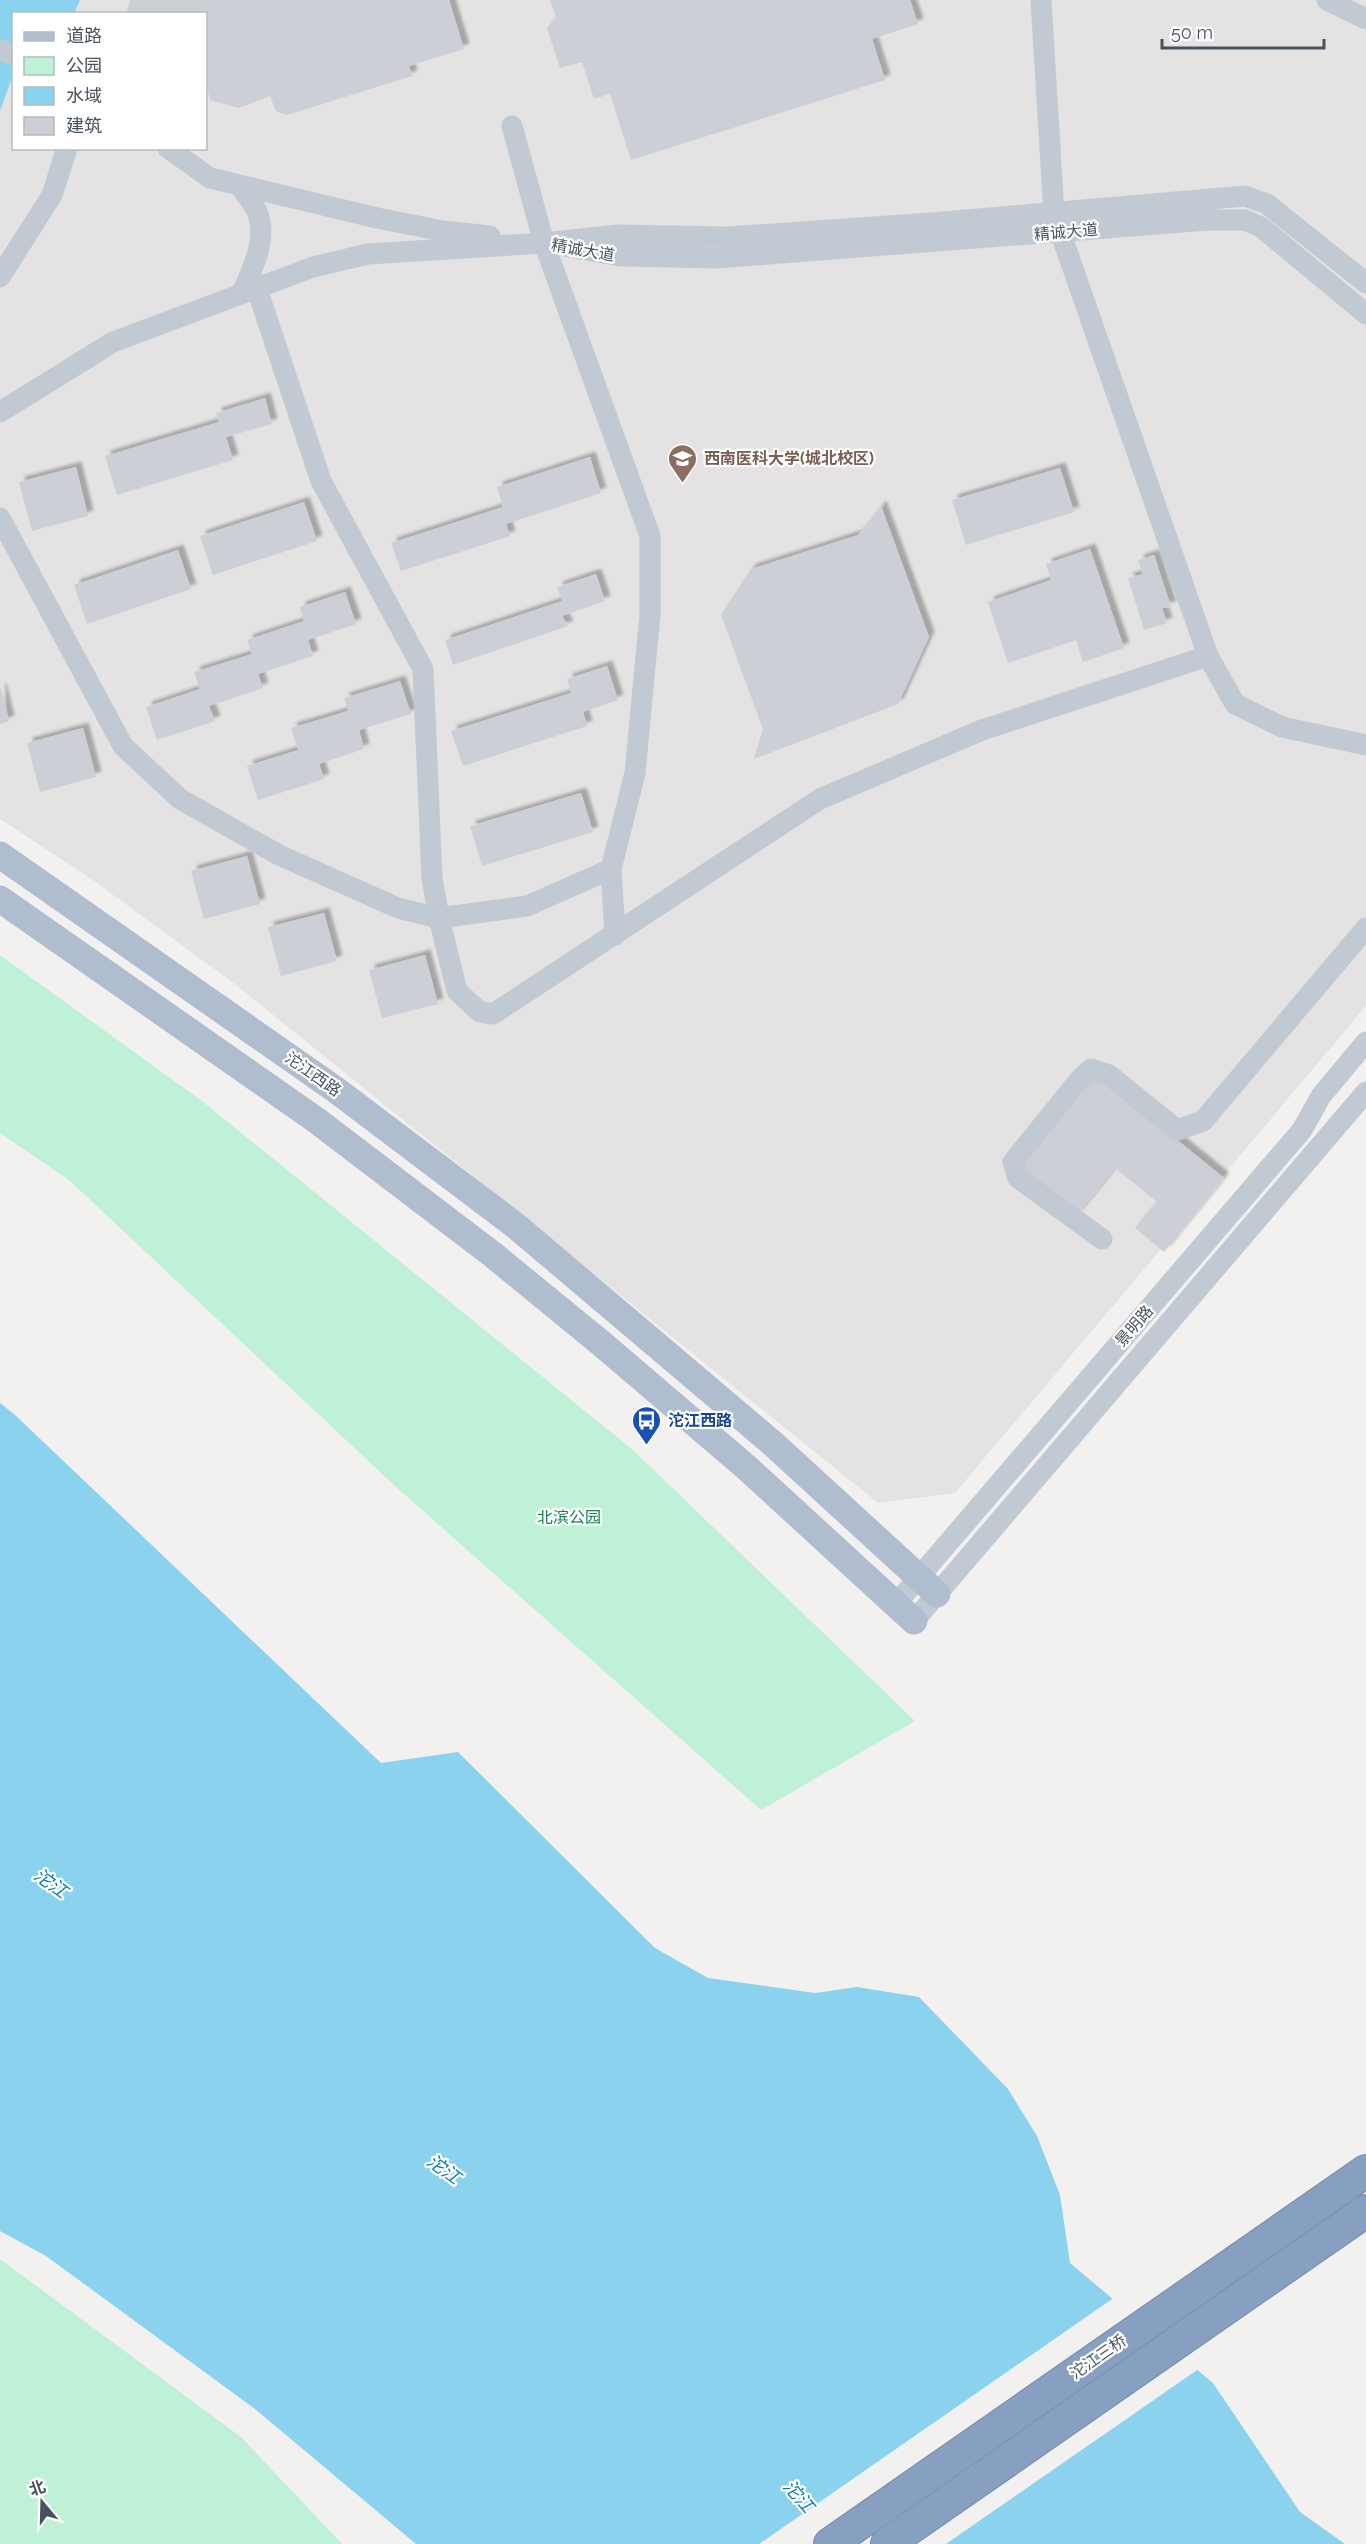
<svg xmlns="http://www.w3.org/2000/svg" width="1366" height="2544" viewBox="0 0 1366 2544" font-family="Raleway,'Noto Sans SC',sans-serif">
<style>
.education{fill:#e4e2e2;fill-rule:evenodd}
.green{fill:#bff1d6}
.water{fill:#8bd2ee}
.pier{fill:#f3f1f0}
.building{fill:#cccfd6;filter:url(#shadow)}
.lines{fill:none;stroke-linecap:round;stroke-linejoin:round}
.highway-casing{stroke:#738aac;stroke-width:34}
.minor{stroke:#c1cad2;stroke-width:21}
.major{stroke:#b0bdcf;stroke-width:27}
.highway{stroke:#879fc0;stroke-width:32}
.labels{text-anchor:middle;dominant-baseline:central;stroke-width:4.5;stroke-linejoin:round;paint-order:stroke}
.street-label{font-size:16px;fill:#48525e;stroke:#fff}
.education-label{font-size:16px;font-weight:bold;fill:#785e54;stroke:#fff;text-anchor:start}
.transit-label{font-size:16px;font-weight:bold;fill:#164399;stroke:#fff;text-anchor:start}
.park-label{font-size:16px;fill:#158354;stroke:#fff}
.water-label{font-size:18px;font-style:italic;fill:#097ba8;stroke:#fff}
</style>
<defs>
<filter id="shadow"><feDropShadow dx="5.5" dy="-5.5" stdDeviation="1.5" flood-color="#0004"/></filter>
</defs>
<rect width="100%" height="100%" fill="#f3f1f0"/>
<path class="education" d="M0,0h1366v1006l-411,487 -77,10 -643,-519 -145,-106 -90,-59zM14,14h192v134h-192z"/>
<path class="green" d="M0,955l202,146 431,349 282,271 -154,89 -365,-323 -327,-307 -69,-47z
M0,2259l241,178 101,107h-342z"/>
<path class="water" d="M0,0h80l-6,13 -60,1 -1,61 -13,36z
M0,1403l14,11 367,349 77,-11 197,196 53,30 107,15 42,-6 62,10 89,92 29,47 23,59 10,68 143,120 87,129 45,32h-929l-161,-135 -209,-153 -46,-25z"/>
<path class="pier" d="M1115,2297l85,71 -254,176h-187z"/>
<path class="building" d="M130,0h319l15,49 -55,17 3,10 -125,39 -11,-4 -6,-15 -31,12 -29,-8 -4,-16v-70h-80z
M550,0h360l8,24 -46,15 13,41 -254,80 -21,-66 -16,5 -12,-37 -22,6 -13,-40 9,-11z
M265,398l7,26 -46,13 7,23 -116,35 -12,-39 114,-34 -3,-9z
M590,457l11,36 -95,31 4,12 -109,35 -10,-28 112,-36 -6,-20z
M76,467l12,49 -56,15 -13,-49z
M1060,468l14,44 -108,33 -14,-45z
M304,502l13,39 -104,34 -13,-39z
M881,506l48,131 -31,67 -144,55 9,-30 -42,-114 30,-46 107,-34z
M1090,549l34,99 -41,14 -7,-22 -68,23 -20,-61 63,-22 -5,-16z
M178,550l13,39 -104,35 -13,-39z
M1154,555l17,52 -9,1 5,15 -23,7 -16,-52 15,-4 -5,-14z
M596,574l9,27 -43,15 6,10 -115,39 -8,-25 117,-39 -5,-14z
M345,592l11,32 -48,16 5,16 -55,18 5,14 -54,18 6,15 -58,19 -11,-33 54,-18 -6,-17 58,-18 -5,-14 57,-19 -4,-14z
M607,666l11,34 -35,12 4,14 -124,40 -12,-35 120,-38 -4,-14z
M400,681l11,33 -52,16 5,19 -45,15 5,15 -66,21 -11,-34 51,-16 -7,-22 57,-17 -4,-13z
M1,688l8,33 -9,3v-35z
M83,728l13,49 -56,15 -13,-49z
M581,793l12,39 -111,34 -12,-40z
M247,856l13,48 -56,15 -13,-48z
M324,913l13,48 -56,15 -13,-49z
M425,955l13,49 -56,14 -13,-48z
M1097,1075l127,103 -60,74 -29,-24 22,-26 -42,-34 -39,48 -56,-46z"/>
<g class="lines">
<defs>
<path id="highway" d="M830,2544l536,-373
M887,2544l479,-333"/>
</defs>
<use href="#highway" class="highway-casing"/>
<path class="minor" d="M1041,0l13,214 154,442 27,48 47,23 84,18
M1327,0l39,19
M0,50l14,5
M512,126l32,117 106,293v78l-15,159 -24,96 4,66
M168,148l42,30 167,40 66,13 47,5
M240,186c5,8 15,18 18,28 9,26 -5,53 -15,77
M568,247l52,9 97,2 491,-38h37l16,7 105,87
M0,277l52,-82 15,-47
M256,286l65,195 102,188 9,209 7,40 18,73 23,21 13,2 327,-215 162,-69 226,-74
M0,412l113,-70 200,-75 55,-13 176,-11 74,-8 110,2 203,-14 314,-27 22,8 99,79
M0,518l123,228 57,53 99,56 119,53 41,10 88,-12 84,-37
M1102,1239l-84,-61 -5,-16 67,-83 11,-10 18,6 68,55 26,-9 163,-193
M895,1605l407,-475 19,-34 45,-54
M914,1621l452,-529"/>
<path class="major" d="M0,855l336,235 180,136 255,216 166,152
M0,899l316,221 176,134 110,90 144,123 168,154"/>
<use href="#highway" class="highway"/>
</g>
<defs>
<symbol id="university-pin" viewBox="-11 -11 22 30"><path d="M0 17L-7.5 6A9.5 9.5 0 1 1 7.5 6Z" fill="#8d6e63" stroke="#fff"/><path d="M0-5L7-2L0 1L-7-2ZM-4 1L0 2.5L4 1V4Q0 6-4 4Z" fill="#fff"/></symbol>
<symbol id="bus-pin" viewBox="-11 -11 22 30"><path d="M0 17L-7.5 6A9.5 9.5 0 1 1 7.5 6Z" fill="#1a4fb4" stroke="#fff"/><path d="M-5-6H5V4H4V6H2V4H-2V6H-4V4H-5ZM-3.5-4V0h7V-4ZM-3.5 1.2v1.5H-2V1.2ZM2 1.2v1.5H3.5V1.2Z" fill="#fff"/></symbol>
</defs>
<g fill-rule="evenodd">
<use href="#university-pin" x="666" y="442" width="33" height="45"/>
<use href="#bus-pin" x="630" y="1404" width="33" height="45"/>
</g>
<g class="labels">
<g class="street-label">
<text transform="translate(1066 232) rotate(-5)">精诚大道</text>
<text transform="translate(583 250) rotate(10)">精诚大道</text>
<text transform="translate(313 1074) rotate(35)">沱江西路</text>
<text transform="translate(1134 1326) rotate(-49)">景明路</text>
<text transform="translate(1098 2357) rotate(-35)">沱江三桥</text>
</g>
<g class="education-label">
<text x="704" y="458">西南医科大学(城北校区)</text>
</g>
<g class="transit-label">
<text x="668" y="1420">沱江西路</text>
</g>
<g class="park-label">
<text x="569" y="1517">北滨公园</text>
</g>
<g class="water-label">
<text transform="translate(51 1883) rotate(36)">沱江</text>
<text transform="translate(444 2169) rotate(36)">沱江</text>
<text transform="translate(799 2496) rotate(49)">沱江</text>
</g>
</g>
<rect x="12" y="12" width="195" height="138" fill="#ffffff" stroke="#b6babf" stroke-width="1.5"/>
<rect x="24" y="32" width="30" height="9" fill="#b0bdcf" stroke="#b6babf" stroke-width="1.5"/>
<text x="66" y="42" font-size="18" fill="#48525e">道路</text>
<rect x="24" y="57" width="30" height="18" fill="#bff1d6" stroke="#b6babf" stroke-width="1.5"/>
<text x="66" y="72" font-size="18" fill="#48525e">公园</text>
<rect x="24" y="87" width="30" height="18" fill="#8bd2ee" stroke="#b6babf" stroke-width="1.5"/>
<text x="66" y="102" font-size="18" fill="#48525e">水域</text>
<rect x="24" y="117" width="30" height="18" fill="#cccfd6" stroke="#b6babf" stroke-width="1.5"/>
<text x="66" y="132" font-size="18" fill="#48525e">建筑</text>
<g transform="translate(42 2502) rotate(341)" stroke="#ffffff" stroke-width="4.5" paint-order="stroke">
<path d="M0-4.5L10 22L0 15L-10 22Z" fill="#48525e"/>
<text y="-9" font-size="16" font-weight="bold" text-anchor="middle" fill="#48525e">北</text>
</g>
<path d="M1162 39v9h162v-9" fill="none" stroke="#48525e" stroke-width="3"/>
<text x="1171" y="39" font-size="18" fill="#48525e" stroke="#ffffff" stroke-width="4.5" paint-order="stroke">50 m</text>
</svg>
